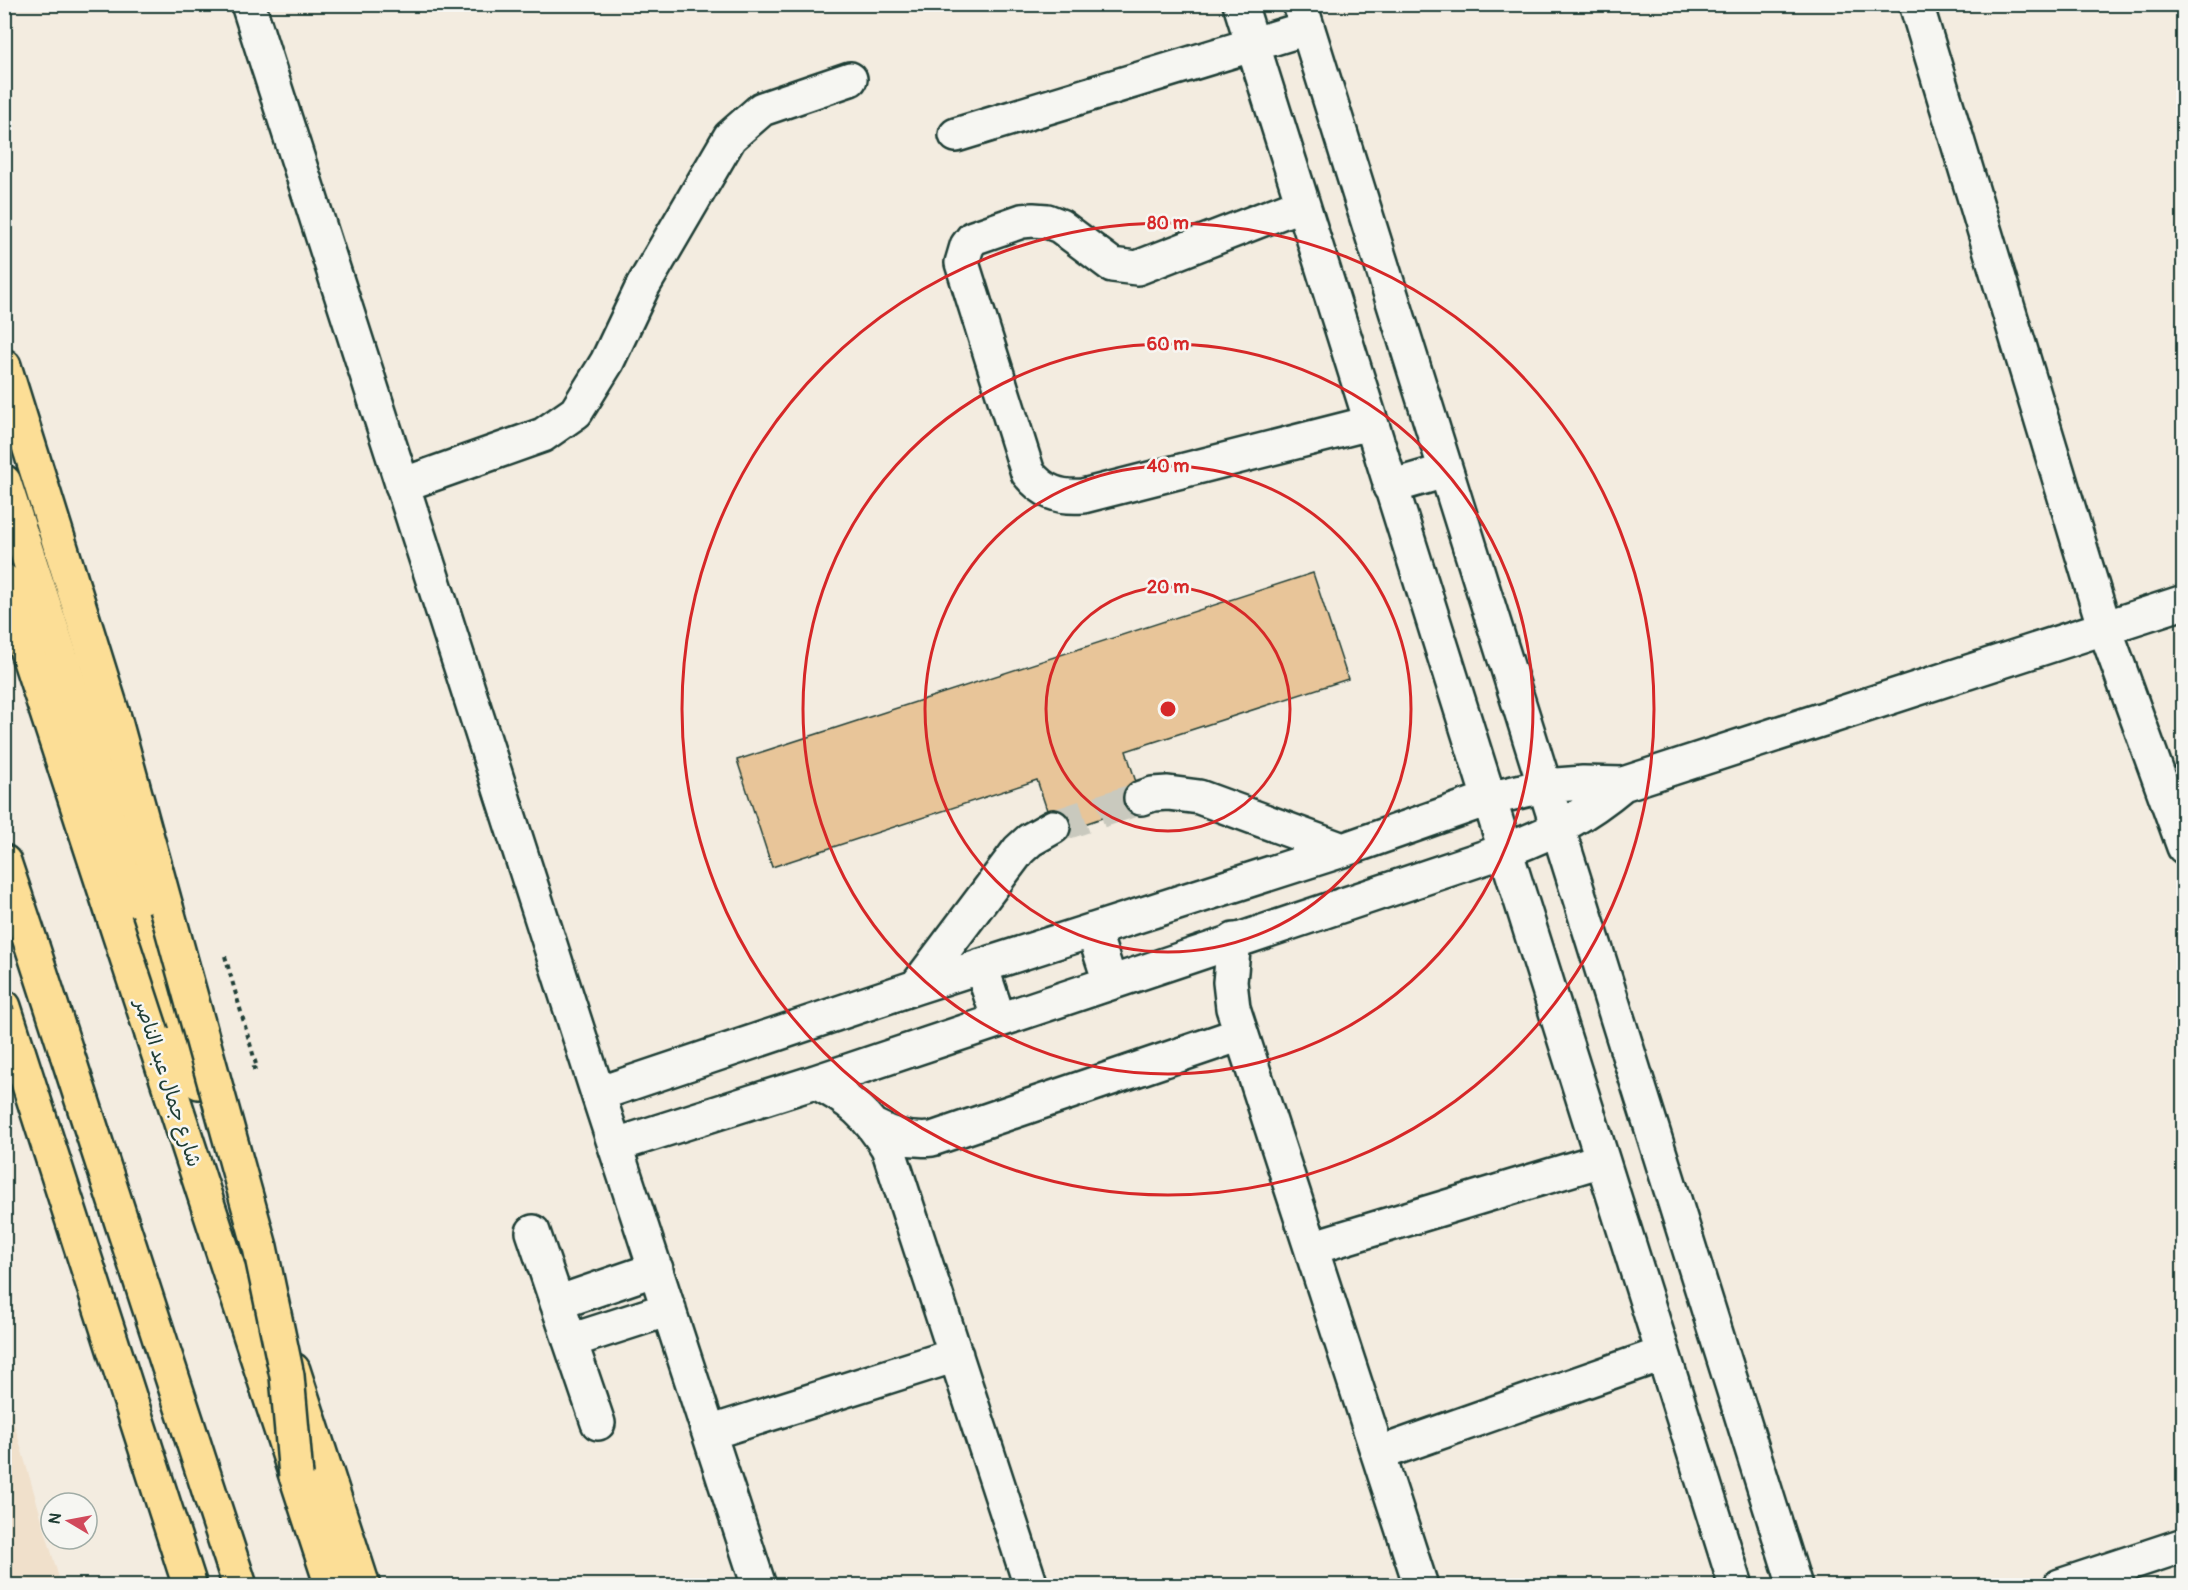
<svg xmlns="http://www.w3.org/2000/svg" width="2188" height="1590" viewBox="0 0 2188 1590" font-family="Pangolin,'Playpen Sans Arabic',sans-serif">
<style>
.built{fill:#f0e0cb}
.building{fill:#e8c599;stroke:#1f3d34;stroke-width:1.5}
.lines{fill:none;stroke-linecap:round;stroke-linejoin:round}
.minor-tunnel{stroke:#c9c9be;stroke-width:33;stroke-dasharray:33 16;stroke-linecap:butt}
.minor-casing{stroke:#1f3d34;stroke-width:38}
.major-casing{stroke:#1f3d34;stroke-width:38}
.highway-casing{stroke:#1f3d34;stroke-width:38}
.path{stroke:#1f3d34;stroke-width:4;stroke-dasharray:4.5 4.5;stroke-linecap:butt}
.minor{stroke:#f6f6f2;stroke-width:33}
.major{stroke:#fcde96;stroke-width:33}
.highway{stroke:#fcde96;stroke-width:33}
.highway-bridge-casing{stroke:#1f3d34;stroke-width:38;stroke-linecap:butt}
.path-bridge{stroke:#1f3d34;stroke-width:4;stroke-dasharray:4.5 4.5;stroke-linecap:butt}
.highway-bridge{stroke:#fcde96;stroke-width:33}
.ring{fill:none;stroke:#d62828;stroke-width:3}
.labels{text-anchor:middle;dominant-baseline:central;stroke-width:5;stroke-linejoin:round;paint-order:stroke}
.street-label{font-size:20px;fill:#1f3d34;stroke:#f6f6f2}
.centre{fill:#d62828;stroke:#f6f6f2;stroke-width:3}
.ring-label{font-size:18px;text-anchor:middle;font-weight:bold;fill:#d62828;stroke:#f6f6f2;stroke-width:5;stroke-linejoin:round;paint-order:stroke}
</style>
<rect width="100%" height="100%" fill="#f3ece0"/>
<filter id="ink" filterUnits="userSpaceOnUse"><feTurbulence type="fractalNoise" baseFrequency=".0167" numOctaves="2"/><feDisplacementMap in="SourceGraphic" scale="12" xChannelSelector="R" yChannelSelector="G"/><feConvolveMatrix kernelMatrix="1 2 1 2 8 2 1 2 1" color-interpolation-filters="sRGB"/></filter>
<g filter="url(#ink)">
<path class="built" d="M5,1393l56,192h-56z"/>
<path class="building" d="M1313,573l35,106 -222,72 17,53 -88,30 -18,-54 -265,87 -35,-107z"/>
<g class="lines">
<path class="minor-tunnel" d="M1053,827l88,-29"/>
<defs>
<path id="minor" d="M248,4l350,1090 161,492
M1240,4l496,1582
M1300,4l495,1582
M1916,4l188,622 80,221
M956,135l351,-107
M1302,204l-165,64 -25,-3 -52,-39 -13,-5 -14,-1 -11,1 -49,17 -6,8 -5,17 66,210c15,19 31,25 55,23l287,-73
M402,485l141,-50 33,-23 31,-50 36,-76 87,-149 32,-28 88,-30
M1390,487l55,-16
M1141,798l12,-4 15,-1 31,4 144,53
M1093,930l17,52
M1234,940l-4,42 3,26 188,578
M981,966l18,54
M916,987l103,-137 11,-10 23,-13
M815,1082c35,17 53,33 73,66l143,438
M598,1094l318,-107 427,-137 145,-51 55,-13 40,-3 40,1 561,-182
M876,1127c18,10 35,14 56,12l309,-105
M616,1145l199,-63 689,-231c46,-17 81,-35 119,-67
M533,1232l65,191
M1311,1248l291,-88
M557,1303l99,-34
M570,1341l99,-32
M709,1433l247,-78
M1378,1454l284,-100
M2060,1586l124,-41"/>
<path id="major" d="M4,482l195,600
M4,1007l186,579
M293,1370l70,216"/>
<path id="highway" d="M4,366l111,355 51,186
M4,581l111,340
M4,862l28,84
M152,1034l180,552
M67,1054l173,532"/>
</defs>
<use href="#minor" class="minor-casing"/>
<use href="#major" class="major-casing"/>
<use href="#highway" class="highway-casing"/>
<path class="path" d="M225,956l32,112 -9,1"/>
<use href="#minor" class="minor"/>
<use href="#major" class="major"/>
<use href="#highway" class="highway"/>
<defs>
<path id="highway-bridge" d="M166,907l94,340 27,129 9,100
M115,921l37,113
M32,946l35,108"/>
</defs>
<use href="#highway-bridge" class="highway-bridge-casing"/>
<path class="path-bridge" d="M4,1010l10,-3"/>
<use href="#highway-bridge" class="highway-bridge"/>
</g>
</g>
<g class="ring">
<circle cx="1168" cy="709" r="122"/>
<circle cx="1168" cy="709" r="243"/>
<circle cx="1168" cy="709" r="365"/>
<circle cx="1168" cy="709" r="486"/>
</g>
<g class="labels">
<g class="street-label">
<text transform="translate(168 1083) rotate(72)">شارع جمال عبد الناصر</text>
</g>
</g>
<circle cx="1168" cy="709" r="9" class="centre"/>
<g class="ring-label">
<text x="1168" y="229">80 m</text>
<text x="1168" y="350">60 m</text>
<text x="1168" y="472">40 m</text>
<text x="1168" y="593">20 m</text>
</g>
<rect width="2188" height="1590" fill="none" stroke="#f6f6f2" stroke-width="24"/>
<rect x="12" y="12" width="2164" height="1566" fill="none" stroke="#1f3d34" stroke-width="2" filter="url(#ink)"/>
<g transform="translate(69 1521) rotate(280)"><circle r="28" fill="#f6f6f2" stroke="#a0aca6" stroke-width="1.5"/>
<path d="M0-4.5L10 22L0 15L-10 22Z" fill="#d1495b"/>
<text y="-9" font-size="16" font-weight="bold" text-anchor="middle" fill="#1f3d34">N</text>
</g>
</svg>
